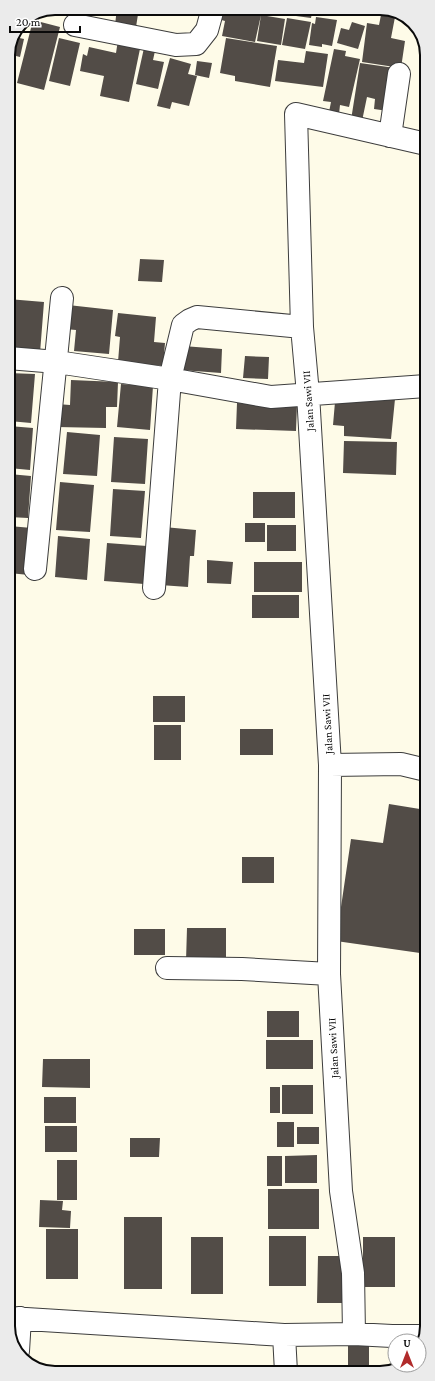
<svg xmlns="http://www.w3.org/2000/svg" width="435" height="1381" viewBox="0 0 435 1381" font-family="'Crimson Pro',serif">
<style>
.building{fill:#524c47}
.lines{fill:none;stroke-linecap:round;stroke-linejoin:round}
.minor-casing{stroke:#3d3d3d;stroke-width:24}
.minor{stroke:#fff;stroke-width:22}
.labels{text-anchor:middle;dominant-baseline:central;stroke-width:4;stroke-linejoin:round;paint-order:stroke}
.street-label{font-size:11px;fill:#0a0a0a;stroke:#fff}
.rim{fill:none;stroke:#0a0a0a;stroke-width:2}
</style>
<rect width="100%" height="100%" fill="#fefbe8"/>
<path class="building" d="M117,8h22l-3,19 -21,-2z
M220,8h37l-1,6 5,1 -6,27 -33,-6 3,-15 -7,-2z
M297,8h16l-2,10 -15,-2z
M261,15l24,4 -4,26 -24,-4z
M381,15l14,2 -4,21 14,3 -4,27 -39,-6 5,-39 12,2z
M316,17l21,3 -5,26 -10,-2v3l-13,-2 3,-22 3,1z
M287,18l24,4 -6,27 -23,-4z
M33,20l27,7 -16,63 -27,-7z
M352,22l13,4 -7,23 -21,-6 4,-15 8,2z
M15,37l9,2 -4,18 -12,-3z
M59,38l21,5 -10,43 -21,-5z
M226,38l51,8 -7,41 -35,-6v-5l-15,-3z
M118,40l23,4 -12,58 -29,-6 4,-20 -24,-5 3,-17 4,2 2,-9 27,6z
M144,48l11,3 -2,9 11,2 -6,27 -22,-5z
M334,49l12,2 -1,5 15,3 -11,48 -9,-2 -1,9 -10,-2 2,-10 -8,-1z
M425,50v26l-5,-1z
M306,51l22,3 -5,33 -48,-6 3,-21 26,3z
M170,58l21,6 -3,10 9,2 -8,30 -17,-4 -2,7 -13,-3z
M197,61l15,2 -3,15 -14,-3z
M360,63l35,5 -7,43 -14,-2 1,-10 -8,-2 -5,24 -11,-1z
M419,156h7v47l-6,1z
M419,226h7v12h-7z
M140,259l24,1 -2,22 -24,-1z
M8,299l36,3 -4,51 -32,-2z
M68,305l45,5 -4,44 -35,-3 2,-21 -11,-1z
M118,313l38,4 -2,25 11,1 -2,23 -45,-4 2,-25 -5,-1z
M183,346l39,3 -1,24 -40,-3z
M245,356l24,1 -1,22 -25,-1z
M8,373l27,1 -4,49 -22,-2z
M71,380l47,2 -1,25h-11v21l-49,-1v-23l13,1z
M121,384l32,2 -3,44 -33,-3z
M353,396l42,3 -4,40 -47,-3v-10l-11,-1 2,-23 17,1z
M237,403l60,2 -1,26 -60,-2z
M9,426l24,2 -3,42 -21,-2z
M67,432l33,3 -3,41 -34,-2z
M114,437l34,2 -3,45 -34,-2z
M344,441l53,1 -1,33 -53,-2z
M9,474l22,2 -3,42 -19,-1z
M60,482l34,3 -4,47 -34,-2z
M113,489l32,2 -4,47 -31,-2z
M253,492h42v26h-42z
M245,523h20v19h-20z
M267,525h29v26h-29z
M9,526l23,2 -3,47 -20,-2z
M164,527l32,3 -2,26h-4l-2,31 -28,-2z
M58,536l32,3 -3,41 -32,-3z
M107,543l40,3 -3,38 -40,-3z
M207,560l26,2 -2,22 -24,-1z
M254,562h48v30h-48z
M252,595h47v23h-47z
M153,696h32v26h-32z
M154,725h27v35h-27z
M240,729h33v26h-33z
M389,804l37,6 1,144 -91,-13 15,-102 32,4z
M242,857h32v26h-32z
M187,928h39v33h-40z
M134,929h31v26h-31z
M424,996h3v55h-3z
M267,1011h32v26h-32z
M266,1040h47v29h-47z
M43,1059h47v29l-48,-1z
M282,1085h31v29h-31z
M270,1087h10v26h-10z
M44,1097h32v26h-32z
M277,1122h17v25h-17z
M45,1126h32v26h-32z
M297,1127h22v17h-22z
M130,1138h30l-1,19h-29z
M317,1155v28h-32v-27z
M267,1156h15v30h-15z
M57,1160h20v40h-20z
M421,1167h6v27h-7z
M268,1189h51v40h-51z
M40,1200l23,1 -1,9 9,1 -1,17 -31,-1z
M124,1217h38v72h-38z
M46,1229h32v50h-32z
M269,1236h37v50h-37z
M191,1237h32v57h-32z
M363,1237h32v50h-32z
M318,1256h25l-1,47h-25z
M348,1343h21v29h-21z
M206,1365h19v7h-19z"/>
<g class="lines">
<defs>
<path id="minor" d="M75,25l101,20 20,-1 11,-14 6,-22
M390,136l9,-62
M8,358l49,4 113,17 101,18 155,-11
M35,569l27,-271
M154,588l16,-209 13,-54 7,-5 7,-3 105,10
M330,765l71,-1 25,6
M167,968l75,1 87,5
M10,1318l274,17 70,-1 38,2h31
M354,1334l-1,-61 -12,-82 -12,-217 1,-209 -22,-371 -6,-67 -6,-213 130,30
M284,1335l2,37
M18,1351l2,-33"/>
</defs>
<use href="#minor" class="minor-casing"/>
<use href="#minor" class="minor"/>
</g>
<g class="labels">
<g class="street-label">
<text transform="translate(308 401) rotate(-94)">Jalan Sawi VII</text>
<text transform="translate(327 724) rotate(-93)">Jalan Sawi VII</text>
<text transform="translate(333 1048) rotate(-93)">Jalan Sawi VII</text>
</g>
</g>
<path d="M0 0H435V1381H0ZM55 15H380A40 40 0 0 1 420 55V1326A40 40 0 0 1 380 1366H55A40 40 0 0 1 15 1326V55A40 40 0 0 1 55 15Z" fill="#ebebeb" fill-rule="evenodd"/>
<path class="rim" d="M55 15H380A40 40 0 0 1 420 55V1326A40 40 0 0 1 380 1366H55A40 40 0 0 1 15 1326V55A40 40 0 0 1 55 15Z"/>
<g transform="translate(407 1353)"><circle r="19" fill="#ffffff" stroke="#9d9d9d"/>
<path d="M0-3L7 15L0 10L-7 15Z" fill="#b12b2b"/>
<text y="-6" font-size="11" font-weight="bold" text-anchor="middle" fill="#0a0a0a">U</text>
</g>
<path d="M10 26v6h70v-6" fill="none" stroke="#0a0a0a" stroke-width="2"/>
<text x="16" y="26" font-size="12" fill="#0a0a0a" stroke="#ffffff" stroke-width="3" paint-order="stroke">20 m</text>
</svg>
